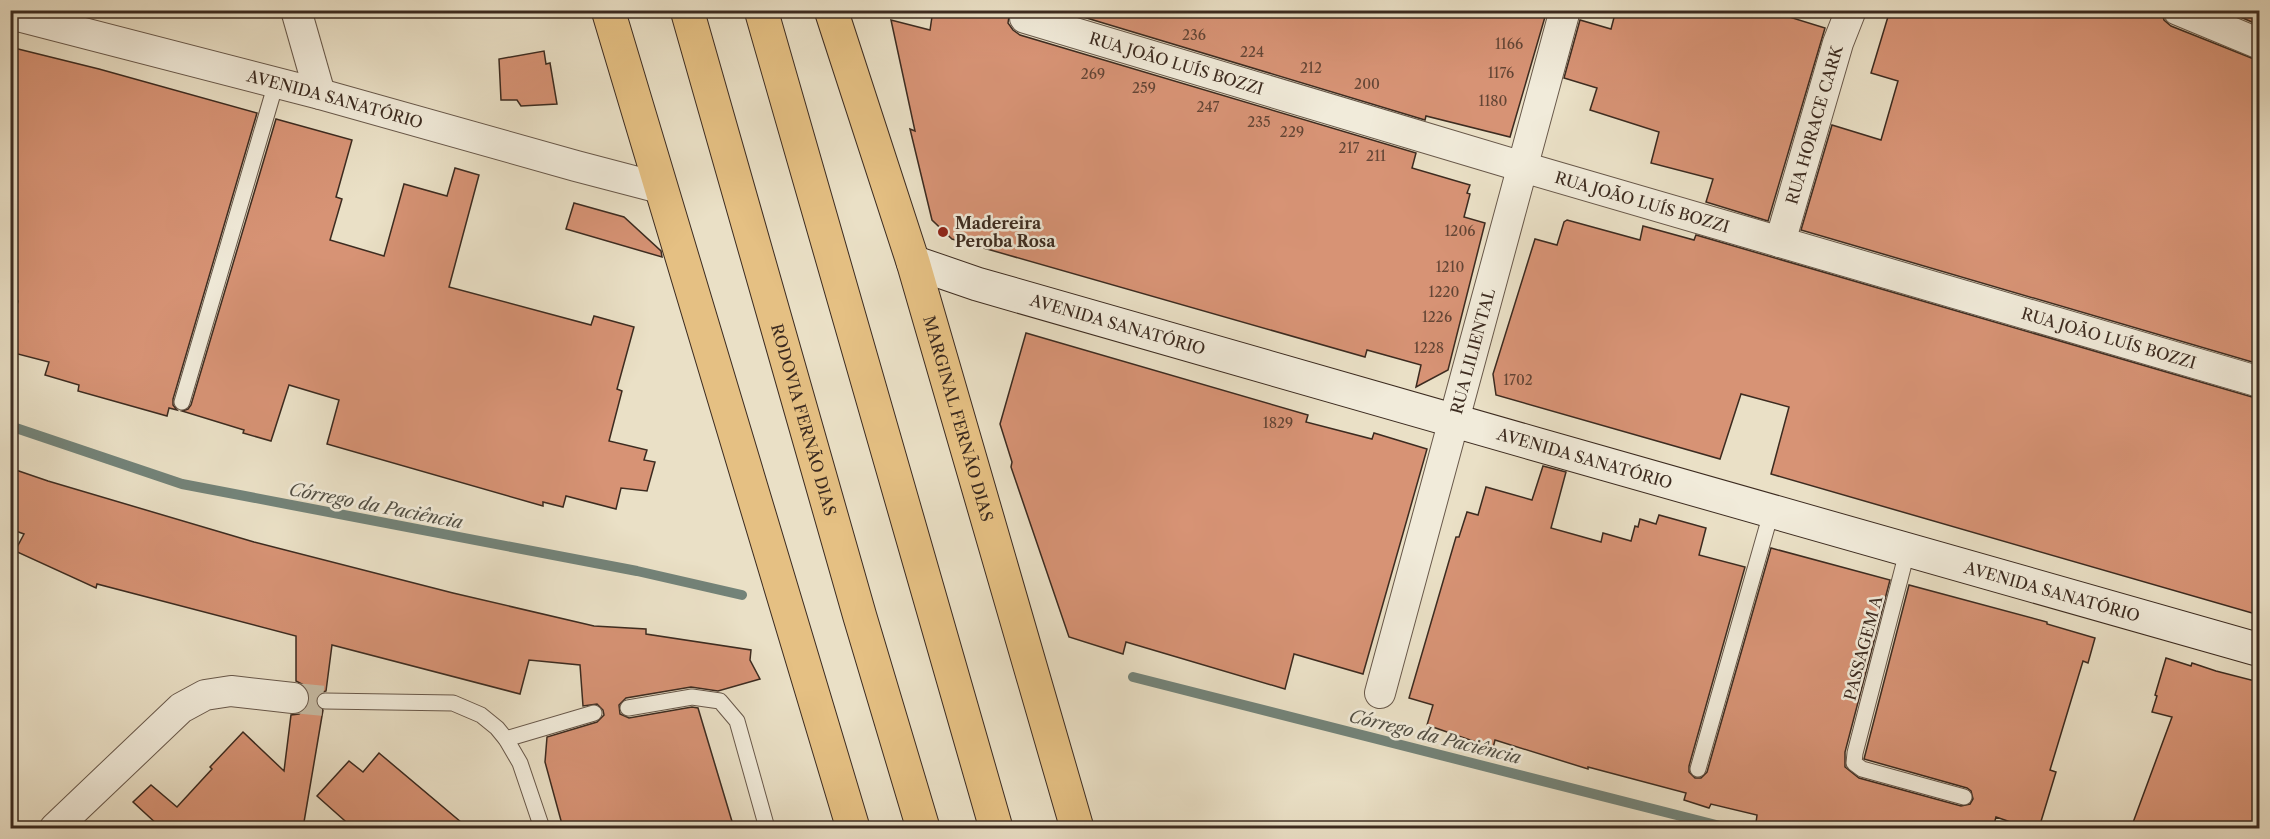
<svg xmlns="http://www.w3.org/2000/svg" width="2270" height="839" font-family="'Libre Caslon Text',serif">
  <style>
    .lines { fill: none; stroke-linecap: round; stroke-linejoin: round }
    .stream { stroke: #738379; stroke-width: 10 }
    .building { fill: #d79375; stroke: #3c2b20; stroke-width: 1.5 }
    .street-tunnel { stroke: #c7bca5; stroke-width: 30; stroke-dasharray: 30 15; stroke-linecap: butt }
    .lane-casing { stroke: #68584a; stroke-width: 17 }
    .street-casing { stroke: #68584a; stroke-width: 32 }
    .secondary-casing { stroke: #3c2b20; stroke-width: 35 }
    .highway-casing { stroke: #3c2b20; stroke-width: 35 }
    .lane { stroke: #f1ebda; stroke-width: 15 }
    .street { stroke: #f1ebda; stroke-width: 30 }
    .secondary { stroke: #f1ebda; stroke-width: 33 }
    .highway { stroke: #e5c083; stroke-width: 33 }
    .poi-dot { fill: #8f2418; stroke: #f1ebda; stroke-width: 2 }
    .labels { text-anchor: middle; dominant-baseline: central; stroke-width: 5; stroke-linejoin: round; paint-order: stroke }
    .number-label { font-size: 14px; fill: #634535 }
    .street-label { font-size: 16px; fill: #3c2b20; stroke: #f1ebda }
    .poi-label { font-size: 16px; font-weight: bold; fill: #3c2b20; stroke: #f1ebda; text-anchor: start }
    .water-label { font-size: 18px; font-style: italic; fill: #535045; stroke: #f1ebda }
  </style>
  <rect width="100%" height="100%" fill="#eae0c6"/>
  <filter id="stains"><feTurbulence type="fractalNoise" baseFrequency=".00333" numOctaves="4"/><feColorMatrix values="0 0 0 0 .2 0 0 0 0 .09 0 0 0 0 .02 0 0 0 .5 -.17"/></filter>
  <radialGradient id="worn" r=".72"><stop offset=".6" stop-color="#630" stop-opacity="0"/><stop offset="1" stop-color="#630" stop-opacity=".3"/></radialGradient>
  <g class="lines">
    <g class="stream">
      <path d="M10,426L182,484L637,571L742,595"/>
      <path d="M1133,677L1728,828"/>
    </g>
  </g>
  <g class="building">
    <path d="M933,10H1010L1008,23L1013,30L1020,35L1416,153L1412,168L1470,185L1467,193L1470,194L1464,217L1485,223L1448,370L1416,387L1421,365L1367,350L1365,357L952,239L932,220L910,129L915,131L891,20L930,30Z"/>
    <path d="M1060,10H1547L1510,137L1426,116L1425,120Z"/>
    <path d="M1616,10H1767L1825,28L1768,221L1706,202L1713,179L1651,163L1659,132L1590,110L1597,88L1564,78L1580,20L1611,29Z"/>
    <path d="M1890,10H2161L2164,20L2171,26L2259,61V364L1801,230L1832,125L1881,140L1898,81L1871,73Z"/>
    <path d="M2224,10H2259V25Z"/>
    <path d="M10,47L99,69L257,113L173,399V405L177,410L169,408L167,416L78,391L79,385L45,375L49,362L10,352V334L18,301L10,299Z"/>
    <path d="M544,51L546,64L550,63L557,104L521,106L517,100H501L499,59Z"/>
    <path d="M276,119L352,140L336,197L342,199L330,240L384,256L404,184L447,196L455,168L479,175L449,287L591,325L594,316L634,327L617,389L622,391L609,441L647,450L644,460L655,462L647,491L621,488L616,509L566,496L563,507L543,502V506L327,444L339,400L289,385L271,441L243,433L244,430L182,411L188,409L191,405Z"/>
    <path d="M574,203L624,217L661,251L662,257L566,229Z"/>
    <path d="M1567,220L1640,240L1643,226L1694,240L1696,235L2259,399V615L1771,474L1789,407L1741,394L1720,459L1496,395L1493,374L1535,239L1557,245L1564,222Z"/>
    <path d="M1026,333L1308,415L1306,422L1372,439L1374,433L1427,449L1363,674L1294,654L1285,689L1126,642L1123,654L1069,637L1011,467L1012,462L1000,424Z"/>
    <path d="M1543,466L1566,472L1551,528L1601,542L1603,533L1631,541L1635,526L1638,527L1640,519L1656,524L1659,515L1706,528L1699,555L1745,567L1689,766V772L1695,778H1701L1707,772L1771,548L1890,580L1845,752V767L1859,778L1961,806L1970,804L1973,799L1971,791L1967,788L1864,759L1909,585L2047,622V624L2095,638L2088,663L2083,661L2050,770L2056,772L2039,828H2028L1996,817L1993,828H1773L1756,823L1757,815L1711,804L1709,808L1684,800L1686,793L1588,767V769L1495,740L1493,748L1427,725L1433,705L1409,698L1456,537H1459L1467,512L1478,515L1486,487L1532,500Z"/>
    <path d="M10,468L48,481L254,542L453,593L594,626L646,629V634L751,650L750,660L760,679L718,691L691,687L626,698L619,705L620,714L629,718L692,707L698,708L734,828H563L545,762L547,737L597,722L604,715L603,710L597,704L583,706L580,665L529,660L520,694L332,645L326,691L320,693L315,700L317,706L323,710L303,828H157L159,826L133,802L151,785L177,807L212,769L210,767L243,732L284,771L291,715L299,714L306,709L310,699L309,691L304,685L296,681V636L97,584L96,588L15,551L24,534L10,529Z"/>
    <path d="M2166,658L2191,666L2192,663L2216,671L2259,682V828H2131L2172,717L2152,712L2157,696L2155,695Z"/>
    <path d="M379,753L468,828H353L317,796L349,761L363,772Z"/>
  </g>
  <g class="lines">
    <path class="street-tunnel" d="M293,698L325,701"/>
    <g class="lane-casing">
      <g id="lane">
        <path d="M182,402L276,83"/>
        <path d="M1907,552L1855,753L1854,763L1862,769L1964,797"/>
        <path d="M325,701L453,703L481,715L497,728L506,739L520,763L542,828"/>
        <path d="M628,708L692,697L720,701L737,721L767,828"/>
        <path d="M506,739L594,713"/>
        <path d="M1698,769L1771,513"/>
      </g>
    </g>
    <g class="street-casing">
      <g id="street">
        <path d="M296,10L320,94"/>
        <path d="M2178,10L2260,44"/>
        <path id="s1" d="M10,14L320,94L576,166L660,188"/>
        <path id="s2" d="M1025,18L1523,167L2260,382"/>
        <path id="s3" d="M1780,242L1838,43L1851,10"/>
        <path id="s4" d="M1380,693L1565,10"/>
        <path d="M55,828L181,708L205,695L231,691L293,698"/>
      </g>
    </g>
    <g class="secondary-casing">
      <g id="secondary">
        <path id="s5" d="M913,262L977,284C1405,406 1831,530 2260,650"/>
      </g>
    </g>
    <g class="highway-casing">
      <g id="highway">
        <path d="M608,10L853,828"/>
        <path id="s6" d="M687,10L860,617L923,828"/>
        <path d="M761,10L996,828"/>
        <path id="s7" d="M831,10L913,262L1077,828"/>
      </g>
    </g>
    <use href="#lane" class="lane"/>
    <use href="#street" class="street"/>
    <use href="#secondary" class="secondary"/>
    <use href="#highway" class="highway"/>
  </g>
  <circle class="poi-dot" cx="943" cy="232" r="6"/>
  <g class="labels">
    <g class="number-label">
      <text x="1194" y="35">236</text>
      <text x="1509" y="44">1166</text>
      <text x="1252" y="52">224</text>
      <text x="1311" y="68">212</text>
      <text x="1501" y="73">1176</text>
      <text x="1093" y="74">269</text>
      <text x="1367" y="84">200</text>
      <text x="1144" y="88">259</text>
      <text x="1493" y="101">1180</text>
      <text x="1208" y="107">247</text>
      <text x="1259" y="122">235</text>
      <text x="1292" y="132">229</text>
      <text x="1349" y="148">217</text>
      <text x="1376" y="156">211</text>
      <text x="1460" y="231">1206</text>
      <text x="1450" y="267">1210</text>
      <text x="1444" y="292">1220</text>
      <text x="1437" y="317">1226</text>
      <text x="1429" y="348">1228</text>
      <text x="1518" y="380">1702</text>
      <text x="1278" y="423">1829</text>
    </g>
    <g class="street-label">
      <text stroke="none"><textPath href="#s2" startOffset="158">RUA JOÃO LUÍS BOZZI</textPath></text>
      <text stroke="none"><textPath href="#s1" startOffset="336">AVENIDA SANATÓRIO</textPath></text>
      <text stroke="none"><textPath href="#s3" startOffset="122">RUA HORACE CARK</textPath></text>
      <text stroke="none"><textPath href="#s2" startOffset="644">RUA JOÃO LUÍS BOZZI</textPath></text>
      <text stroke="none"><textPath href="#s5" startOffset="214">AVENIDA SANATÓRIO</textPath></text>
      <text stroke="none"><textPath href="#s2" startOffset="1130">RUA JOÃO LUÍS BOZZI</textPath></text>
      <text stroke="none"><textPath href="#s4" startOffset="354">RUA LILIENTAL</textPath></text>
      <text stroke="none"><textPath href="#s7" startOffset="428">MARGINAL FERNÃO DIAS</textPath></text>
      <text stroke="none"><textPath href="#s6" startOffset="426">RODOVIA FERNÃO DIAS</textPath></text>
      <text stroke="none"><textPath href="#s5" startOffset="700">AVENIDA SANATÓRIO</textPath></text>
      <text stroke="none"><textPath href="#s5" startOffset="1186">AVENIDA SANATÓRIO</textPath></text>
      <text transform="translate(1863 648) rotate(-75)">PASSAGEM A</text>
    </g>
    <g class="poi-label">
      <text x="955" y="223">Madereira<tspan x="955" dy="18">Peroba Rosa</tspan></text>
    </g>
    <g class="water-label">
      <text transform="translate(376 506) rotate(11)">Córrego da Paciência</text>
      <text transform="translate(1435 737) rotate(14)">Córrego da Paciência</text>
    </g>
  </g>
  <rect width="2270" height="839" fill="none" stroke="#eae0c6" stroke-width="36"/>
  <rect x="12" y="12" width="2246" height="815" fill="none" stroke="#3c2b20" stroke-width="3"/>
  <rect x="18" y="18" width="2234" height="803" fill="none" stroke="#3c2b20" stroke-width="1.5"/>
  <rect width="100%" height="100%" filter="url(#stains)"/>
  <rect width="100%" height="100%" fill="url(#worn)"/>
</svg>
